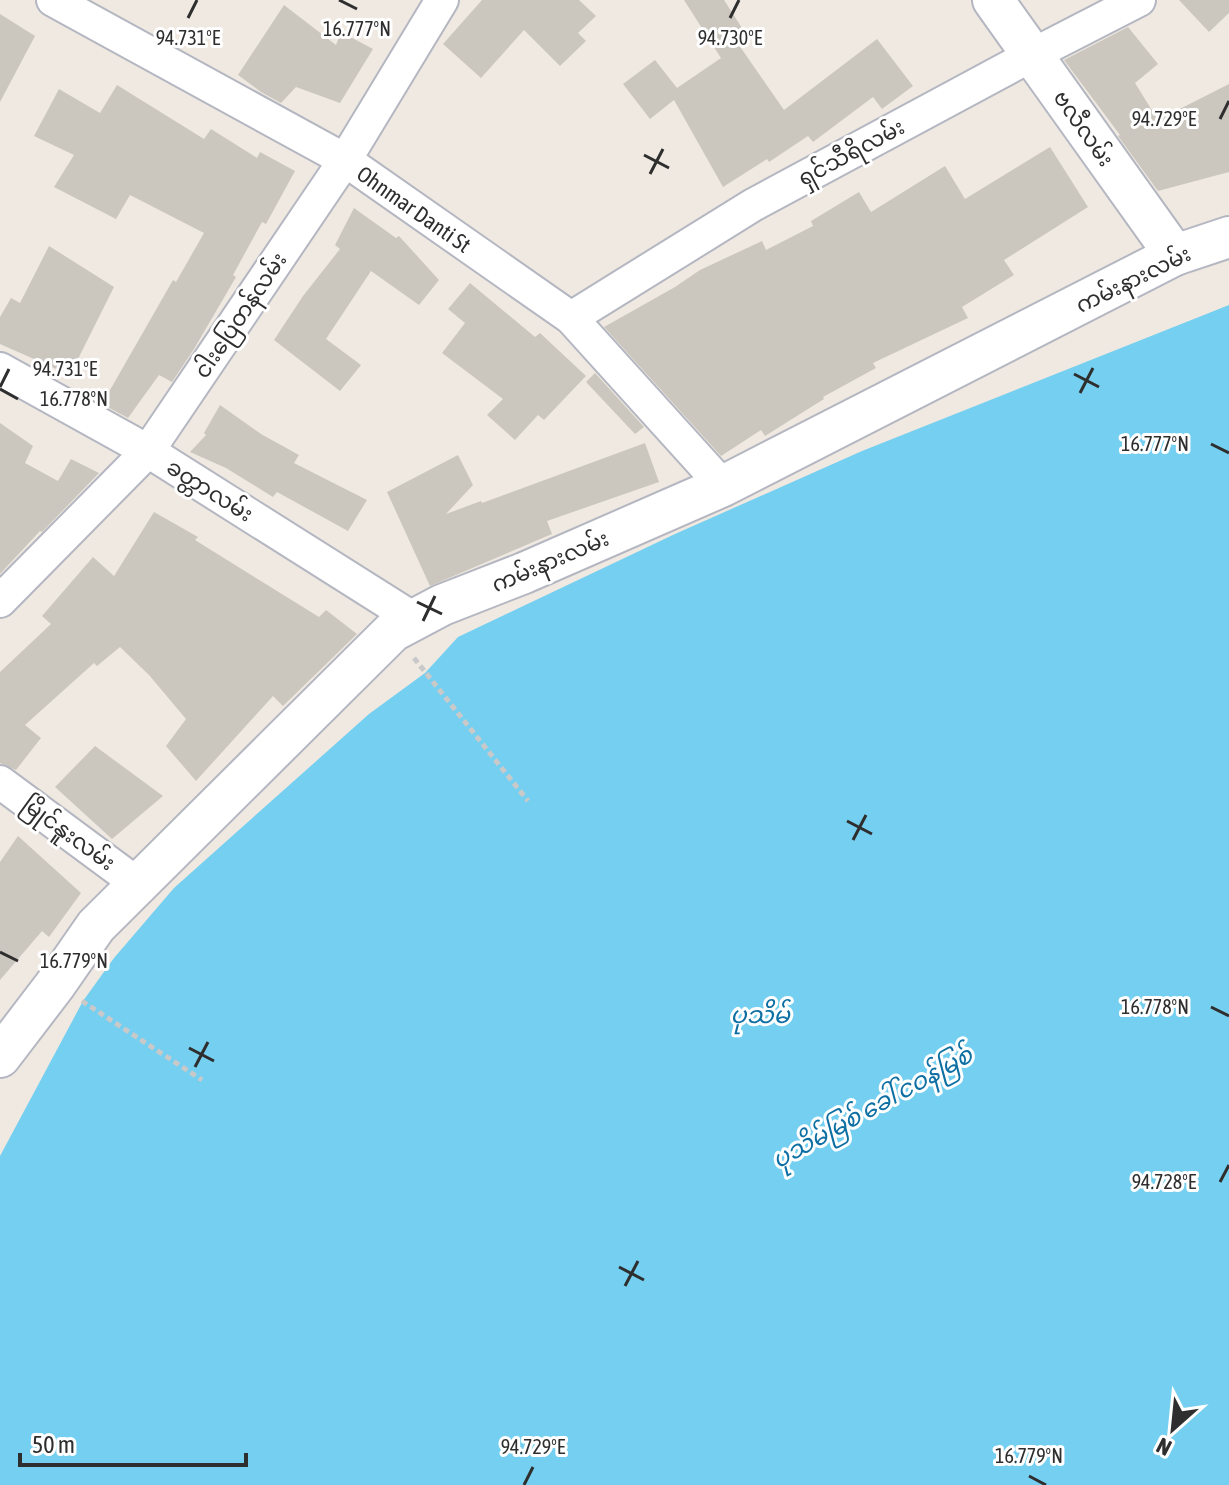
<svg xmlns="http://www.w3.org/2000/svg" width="1229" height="1485" font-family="'Asap Condensed','Noto Sans Myanmar',sans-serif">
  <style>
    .water { fill: #75cff0 }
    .building { fill: #cbc7bf }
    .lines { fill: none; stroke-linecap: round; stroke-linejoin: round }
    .minor-casing { stroke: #b4b7c1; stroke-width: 36 }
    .tertiary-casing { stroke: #b4b7c1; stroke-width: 44 }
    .path { stroke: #c9c9c9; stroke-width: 5; stroke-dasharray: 6 4; stroke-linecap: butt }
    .minor { stroke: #fff; stroke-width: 32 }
    .tertiary { stroke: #fff; stroke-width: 40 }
    .ticks { fill: none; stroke: #2e2e2e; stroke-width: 3 }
    .labels { text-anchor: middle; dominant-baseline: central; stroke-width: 6; stroke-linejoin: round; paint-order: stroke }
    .street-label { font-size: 22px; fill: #2e2e2e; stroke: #fff }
    .water-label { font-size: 24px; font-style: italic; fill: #0d6fa3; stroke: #fff }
    .ticks-label { font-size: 20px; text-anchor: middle; fill: #2e2e2e; stroke: #fff; stroke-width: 6; stroke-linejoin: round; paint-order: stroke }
  </style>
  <rect width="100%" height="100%" fill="#efe9e1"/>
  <path class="water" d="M1229,305V1485H0V1156L83,1001L114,958L174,888L369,714L425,673L458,637L675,534L862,451Z"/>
  <g class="building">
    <path d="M482,0H579L596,16L578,33L586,41L560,66L524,30L481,78L443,44Z"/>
    <path d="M684,0H724L742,28L732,35L784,110L877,39L913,86L882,109L873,97L813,142L808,136L769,162L767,159L723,187L674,100L650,119L623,84L655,60L677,88L721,58Z"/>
    <path d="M1179,0H1229V13L1209,32Z"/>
    <path d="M284,5L336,45L341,32L373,49L340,103L296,87L281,103L261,92L238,75Z"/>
    <path d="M0,14L35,36L0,102Z"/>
    <path d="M1128,27L1158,64L1135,83L1158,120L1229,84V172L1158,191L1118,136L1120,135L1064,60Z"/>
    <path d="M117,85L204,139L211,129L257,158L260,152L295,171L266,224L262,222L233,275L236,277L194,349L172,382L159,375L128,418L102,404L173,280L176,282L204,233L130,195L116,219L54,187L74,155L34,136L59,89L100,113Z"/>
    <path d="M1050,147L1088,207L1004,260L1014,275L962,307L968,318L873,363L876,368L823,397L824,399L765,436L761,430L721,456L604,327L675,287L700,270L762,241L766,250L813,226L811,221L859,192L871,212L945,166L965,199Z"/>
    <path d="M354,208L396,238L399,236L439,280L419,305L371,271L326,339L361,365L340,391L274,340L303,296L340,249L335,245Z"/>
    <path d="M49,246L114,287L70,375L0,344V317L11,298L20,303Z"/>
    <path d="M470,283L535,337L540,333L586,376L544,420L538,415L515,440L487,415L503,399L442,353L465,323L448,309Z"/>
    <path d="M595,373L644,427L635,434L586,382Z"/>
    <path d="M220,405L261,434L299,455L294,463L367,500L348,531L277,492L273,497L226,468L190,452L206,435L204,433Z"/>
    <path d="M0,423L33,446L25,463L58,481L71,459L99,473L42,532L40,531L0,574Z"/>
    <path d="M645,443L659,482L547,521L552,534L430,586L387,492L458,455L473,485L446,514L481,501L482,503Z"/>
    <path d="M154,512L198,537L195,540L319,617L326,610L357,634L283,706L273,696L196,781L166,746L186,719L149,675L120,647L97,666L94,663L25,725L41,738L16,770L0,763V672L51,624L42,616L93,557L114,576Z"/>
    <path d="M95,746L163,796L112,839L55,787Z"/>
    <path d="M18,836L81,893L49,937L42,931L0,980V862Z"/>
  </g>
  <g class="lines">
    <g class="minor-casing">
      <g id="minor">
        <path d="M53,0L345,160L571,318L723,486"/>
        <path d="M571,318L753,205L1032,55L1139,0"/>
        <path d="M0,369L148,451L414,619"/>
        <path d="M0,601L148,451L345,160L442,0"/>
        <path d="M0,782L139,885"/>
      </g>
    </g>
    <g class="tertiary-casing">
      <g id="tertiary">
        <path d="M993,0L1175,255"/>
        <path d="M0,1057L55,985L96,926L393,631L442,605L524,573L723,486L1175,255L1229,237"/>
      </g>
    </g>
    <g class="path">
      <path d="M414,658L528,801"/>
      <path d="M82,1001L202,1080"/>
    </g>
    <use href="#minor" class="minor"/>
    <use href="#tertiary" class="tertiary"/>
  </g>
  <path class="ticks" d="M339,0L357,9M188,18L197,0M730,18L739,0M1220,119L1229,101M644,155L669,168M650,174L663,149M1074,374L1099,387M0,387L9,369M0,389L18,399M1080,393L1093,368M1211,444L1229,453M417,602L442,614M423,621L435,596M847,821L872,834M853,840L866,815M0,952L18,961M1211,1007L1229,1016M189,1048L214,1061M195,1067L208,1042M1220,1182L1229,1165M619,1267L644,1280M625,1286L638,1261M1029,1476L1046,1485M524,1485L533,1467"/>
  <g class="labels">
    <g class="street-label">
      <text transform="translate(1084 128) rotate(55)">ဗလီလမ်း</text>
      <text transform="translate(851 152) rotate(-28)">ရှင်သီရိလမ်း</text>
      <text transform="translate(414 209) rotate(35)">Ohnmar Danti St</text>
      <text transform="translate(1133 279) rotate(-26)">ကမ်းနားလမ်း</text>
      <text transform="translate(240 315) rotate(-56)">ငါးပြေတန်လမ်း</text>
      <text transform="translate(210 490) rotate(32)">ခတ္တာလမ်း</text>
      <text transform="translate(550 561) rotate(-23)">ကမ်းနားလမ်း</text>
      <text transform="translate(69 833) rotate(36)">မြိုင်နူးလမ်း</text>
    </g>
    <g class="water-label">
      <text x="760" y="1014">ပုသိမ်</text>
      <text transform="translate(872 1107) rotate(-29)">ပုသိမ်မြစ် ခေါ် ငဝန်မြစ်</text>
    </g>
  </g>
  <g class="ticks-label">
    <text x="357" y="36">16.777°N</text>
    <text x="188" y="45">94.731°E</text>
    <text x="730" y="45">94.730°E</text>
    <text x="1164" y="126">94.729°E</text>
    <text x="65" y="376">94.731°E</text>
    <text x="74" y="406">16.778°N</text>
    <text x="1155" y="451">16.777°N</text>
    <text x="74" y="968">16.779°N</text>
    <text x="1155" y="1014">16.778°N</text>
    <text x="1164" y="1189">94.728°E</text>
    <text x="533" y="1454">94.729°E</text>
    <text x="1029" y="1463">16.779°N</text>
  </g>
  <g transform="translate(1173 1429) rotate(207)" stroke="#ffffff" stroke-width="6" paint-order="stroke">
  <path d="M0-6L14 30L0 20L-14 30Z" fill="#2e2e2e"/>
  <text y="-12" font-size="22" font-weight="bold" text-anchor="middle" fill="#2e2e2e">N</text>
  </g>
  <path d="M20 1453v12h226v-12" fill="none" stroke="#2e2e2e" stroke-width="4"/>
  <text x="32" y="1453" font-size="24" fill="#2e2e2e" stroke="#ffffff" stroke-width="6" paint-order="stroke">50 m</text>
</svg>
